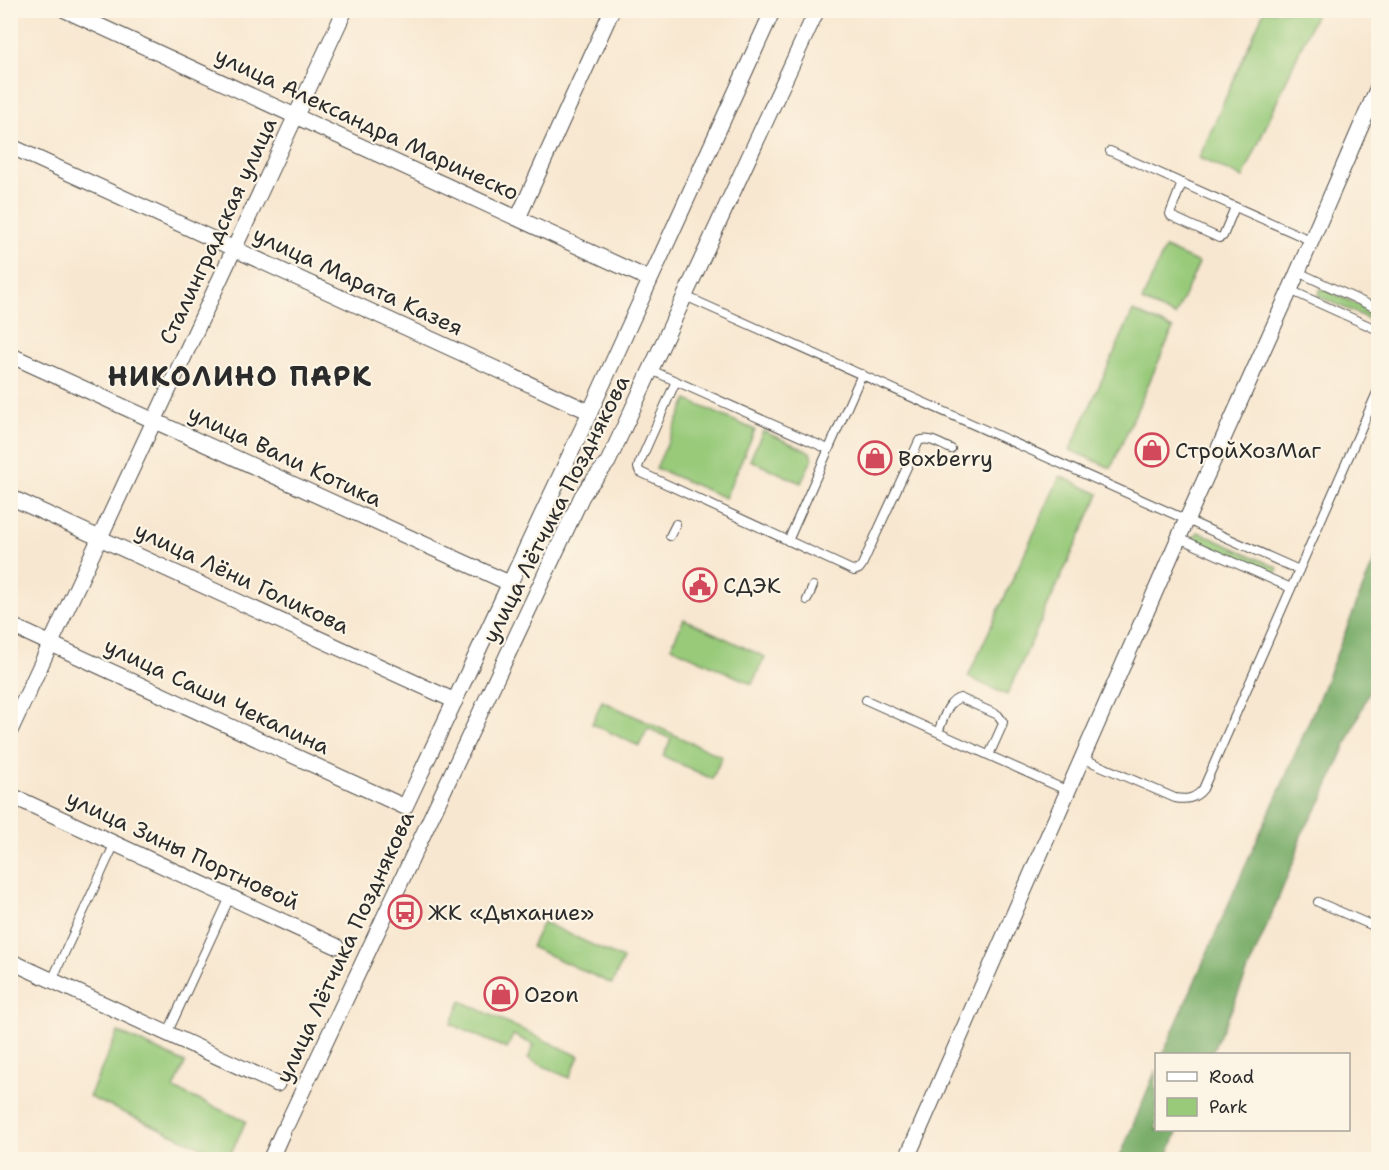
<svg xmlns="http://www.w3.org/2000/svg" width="1389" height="1170" font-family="'Shantell Sans',sans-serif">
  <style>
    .green { fill: #98ca7a; stroke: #627a52; stroke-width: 1.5 }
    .forest { fill: #7aae6a; stroke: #526c4a; stroke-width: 1.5 }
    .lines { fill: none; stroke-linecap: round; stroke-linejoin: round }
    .service-casing { stroke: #4a4744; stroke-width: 10 }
    .minor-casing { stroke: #4a4744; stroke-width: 17 }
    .service { stroke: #fff; stroke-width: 8 }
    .minor { stroke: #fff; stroke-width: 15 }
    .labels { text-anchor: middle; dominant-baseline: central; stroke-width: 4.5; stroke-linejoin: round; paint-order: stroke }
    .street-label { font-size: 22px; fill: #2b2b2b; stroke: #fcf5e5 }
    .poi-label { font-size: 22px; fill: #2b2b2b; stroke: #fcf5e5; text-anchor: start }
    .district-label { font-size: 28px; font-weight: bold; letter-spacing: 1.5px; fill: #2b2b2b; stroke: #fcf5e5 }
  </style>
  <rect width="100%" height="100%" fill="#fcf5e5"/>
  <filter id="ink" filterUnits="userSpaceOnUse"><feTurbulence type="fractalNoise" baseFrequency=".0167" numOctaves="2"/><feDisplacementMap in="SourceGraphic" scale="12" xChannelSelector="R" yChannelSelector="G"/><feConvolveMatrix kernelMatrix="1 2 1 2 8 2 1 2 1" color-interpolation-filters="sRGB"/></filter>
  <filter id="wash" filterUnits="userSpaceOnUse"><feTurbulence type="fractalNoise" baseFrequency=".008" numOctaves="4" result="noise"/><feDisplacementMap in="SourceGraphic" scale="24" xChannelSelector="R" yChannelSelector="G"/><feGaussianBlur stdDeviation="1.35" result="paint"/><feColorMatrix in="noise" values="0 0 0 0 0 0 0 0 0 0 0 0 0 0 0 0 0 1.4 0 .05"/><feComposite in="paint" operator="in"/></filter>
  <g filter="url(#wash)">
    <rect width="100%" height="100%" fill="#f8e7d0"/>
    <g class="green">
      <path d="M1264,11H1317L1243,178L1199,158Z"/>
      <path d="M1165,248L1199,263L1175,316L1142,301Z"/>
      <path d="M1321,288L1378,314V323L1318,296Z"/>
      <path d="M1133,311L1173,329L1111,468L1070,450Z"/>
      <path d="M687,400L755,430L725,498L656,468Z"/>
      <path d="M763,431L810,452L812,459L801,483L750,460Z"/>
      <path d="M1060,476L1099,494L1007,695L968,677Z"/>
      <path d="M1198,532L1278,568L1275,576L1196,540L1194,537Z"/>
      <path d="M684,619L765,657L752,684L671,647Z"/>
      <path d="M602,701L722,757L712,779L663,756L671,739L648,728L639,746L592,724Z"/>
      <path d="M543,922L623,959L612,984L531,947Z"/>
      <path d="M461,1001L579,1056L569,1078L528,1059L534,1045L513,1035L507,1049L451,1024Z"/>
      <path d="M118,1032L185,1063L174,1089L246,1121L228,1159L89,1097Z"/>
    </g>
    <g class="forest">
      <path d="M1378,553V671L1322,800L1301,835L1296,856L1228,1018L1211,1054H1163L1250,855L1285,778L1321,693L1368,575Z"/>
      <path d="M1156,1070V1130H1178L1166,1159H1119Z"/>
    </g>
  </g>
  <g filter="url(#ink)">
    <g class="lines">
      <g class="service-casing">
        <g id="service">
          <path d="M1110,151L1312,241"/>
          <path d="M1182,183L1170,214L1171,216L1219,238L1223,236L1235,207"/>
          <path d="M1298,272L1378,309"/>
          <path d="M1290,290L1378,330"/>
          <path d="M685,296L1299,570"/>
          <path d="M651,370L828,449"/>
          <path d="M676,381L639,464L638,468L640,472L854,571L859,569L862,565L919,441C929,436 941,445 951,449"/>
          <path d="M670,536L676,524"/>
          <path d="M1179,538L1291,588"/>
          <path d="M788,541L862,374"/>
          <path d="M807,600L813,586"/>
          <path d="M866,700L1068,791"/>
          <path d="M938,732C943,721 947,701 960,698L998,715L1003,722L1002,726L989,755"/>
          <path d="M1082,758L1175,798C1186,800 1195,799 1203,789L1378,390"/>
          <path d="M1318,902L1378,928"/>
          <path d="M52,980L115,843"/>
          <path d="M167,1034L230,897"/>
        </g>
      </g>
      <g class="minor-casing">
        <g id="minor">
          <path d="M65,10L649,279"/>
          <path d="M10,146L590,412"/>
          <path d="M518,218L612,10"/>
          <path d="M10,355L509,583"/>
          <path d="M10,497L455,701"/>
          <path d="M10,625L405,807L590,412L773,10"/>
          <path d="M10,731L345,10"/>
          <path d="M10,795L336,946"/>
          <path d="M10,961L277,1084"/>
          <path d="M287,1124L582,496L588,487L608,462L817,10"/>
          <path d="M270,1160L283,1131"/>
          <path d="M906,1160L1187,519L1290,290L1378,87"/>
        </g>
      </g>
      <use href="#service" class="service"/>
      <use href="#minor" class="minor"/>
    </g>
  </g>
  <defs>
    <g id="shop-ring" transform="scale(1.725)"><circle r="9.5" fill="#fcf5e5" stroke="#d1495b" stroke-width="1.5"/><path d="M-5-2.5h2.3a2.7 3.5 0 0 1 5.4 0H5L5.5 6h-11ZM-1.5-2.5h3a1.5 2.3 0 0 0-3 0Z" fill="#d1495b"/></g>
    <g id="civic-ring" transform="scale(1.725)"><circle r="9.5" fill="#fcf5e5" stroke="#d1495b" stroke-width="1.5"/><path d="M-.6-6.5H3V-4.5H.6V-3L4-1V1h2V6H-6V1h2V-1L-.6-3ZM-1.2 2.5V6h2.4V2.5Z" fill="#d1495b"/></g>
    <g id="bus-ring" transform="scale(1.725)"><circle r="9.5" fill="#fcf5e5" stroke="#d1495b" stroke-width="1.5"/><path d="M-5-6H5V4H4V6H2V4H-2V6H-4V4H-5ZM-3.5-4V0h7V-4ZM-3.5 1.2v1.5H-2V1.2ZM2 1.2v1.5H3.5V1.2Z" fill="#d1495b"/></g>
  </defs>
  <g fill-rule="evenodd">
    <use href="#shop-ring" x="1152" y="450"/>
    <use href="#shop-ring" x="875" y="458"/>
    <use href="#civic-ring" x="700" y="585"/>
    <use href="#bus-ring" x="405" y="912"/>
    <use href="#shop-ring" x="501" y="994"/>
  </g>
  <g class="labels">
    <g class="street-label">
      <text transform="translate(367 124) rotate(25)">улица Александра Маринеско</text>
      <text transform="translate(218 231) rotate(-65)">Сталинградская улица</text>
      <text transform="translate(358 281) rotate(25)">улица Марата Казея</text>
      <text transform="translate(285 456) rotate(25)">улица Вали Котика</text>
      <text transform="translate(556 509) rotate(-63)">улица Лётчика Позднякова</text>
      <text transform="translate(242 578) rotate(25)">улица Лёни Голикова</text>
      <text transform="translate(217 696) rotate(25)">улица Саши Чекалина</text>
      <text transform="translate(183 850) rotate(25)">улица Зины Портновой</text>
      <text transform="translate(345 947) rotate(-65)">улица Лётчика Позднякова</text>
    </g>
    <g class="poi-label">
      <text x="1175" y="450">СтройХозМаг</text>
      <text x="898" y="458">Boxberry</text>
      <text x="723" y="585">СДЭК</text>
      <text x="428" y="912">ЖК «Дыхание»</text>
      <text x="524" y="994">Ozon</text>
    </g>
    <g class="district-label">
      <text x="240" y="376">НИКОЛИНО ПАРК</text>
    </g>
  </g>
  <rect width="1389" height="1170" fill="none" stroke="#fcf5e5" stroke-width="36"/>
  <rect x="1155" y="1053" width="195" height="78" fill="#fcf5e5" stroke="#a8a49b" stroke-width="1.5"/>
  <rect x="1167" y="1072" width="30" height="9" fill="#ffffff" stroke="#a8a49b" stroke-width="1.5"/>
  <text x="1209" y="1083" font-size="18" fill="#2b2b2b">Road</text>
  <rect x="1167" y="1098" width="30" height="18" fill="#98ca7a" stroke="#a8a49b" stroke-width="1.5"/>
  <text x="1209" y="1113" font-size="18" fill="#2b2b2b">Park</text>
</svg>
